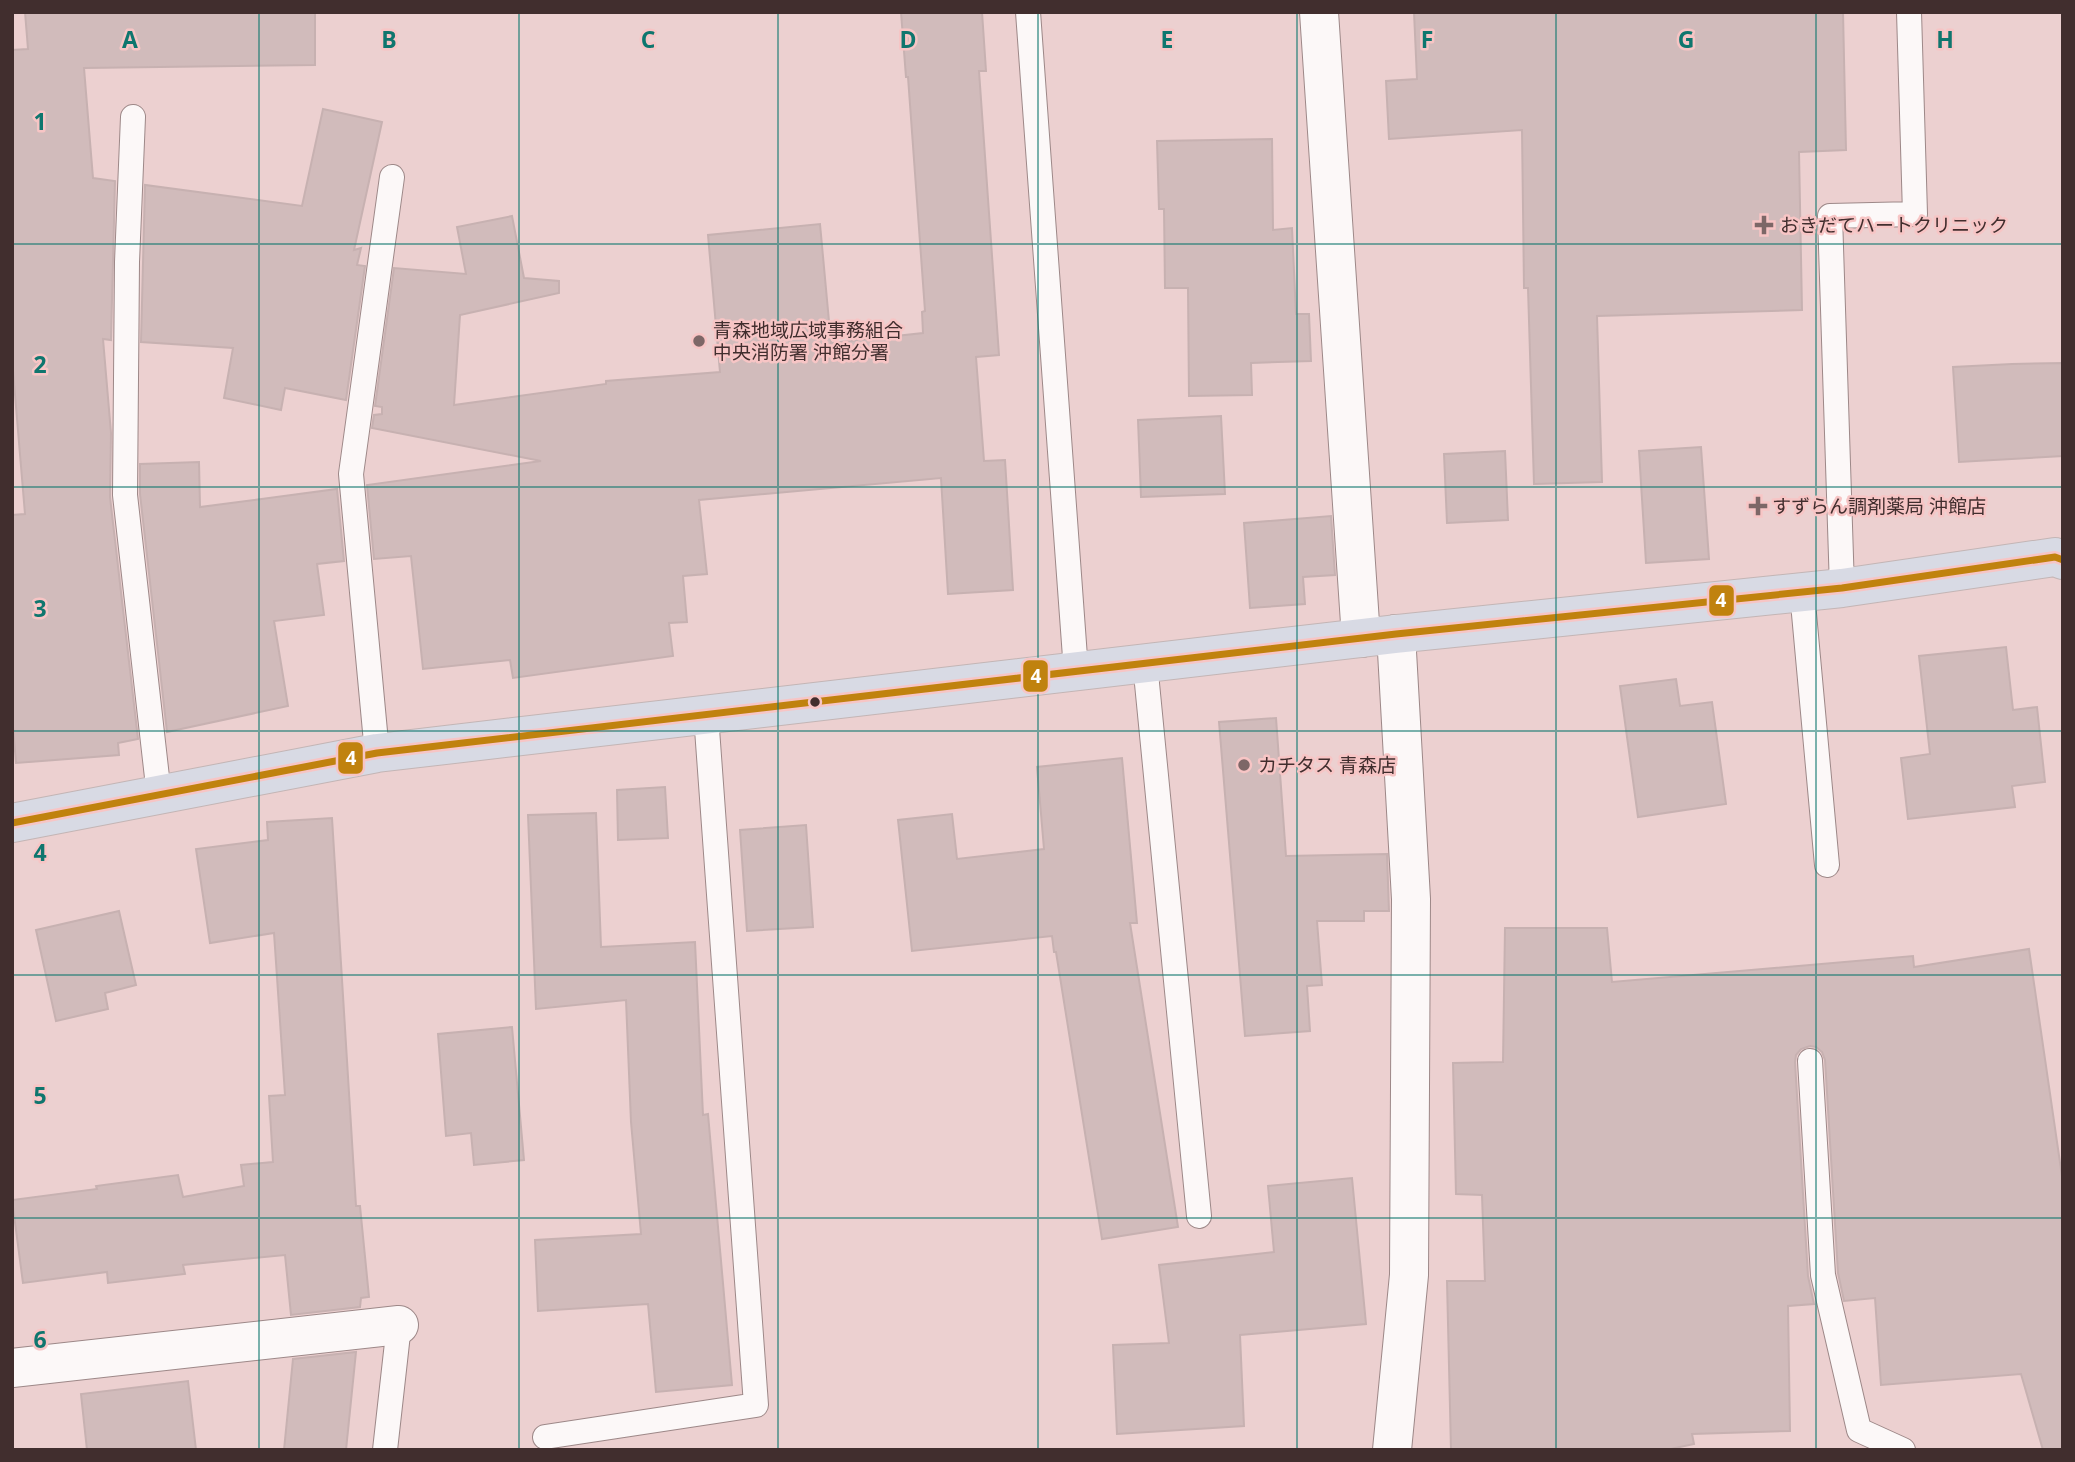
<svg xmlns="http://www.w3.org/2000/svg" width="2075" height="1462" font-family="'Open Sans','Noto Sans JP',sans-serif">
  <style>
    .building { fill: #d1bbbb; stroke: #c7b1b1; stroke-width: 2 }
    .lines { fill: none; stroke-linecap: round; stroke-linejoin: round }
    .service-casing { stroke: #9d8888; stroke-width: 26 }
    .minor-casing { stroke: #9d8888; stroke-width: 40 }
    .trunk-casing { stroke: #c3b5b5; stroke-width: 40 }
    .service { stroke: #fcf8f8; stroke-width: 24 }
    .minor { stroke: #fcf8f8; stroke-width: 38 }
    .trunk { stroke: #d8dae4; stroke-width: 38 }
    .bus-1-casing { stroke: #f7c5c5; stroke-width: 12 }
    .bus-1 { stroke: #c0820e; stroke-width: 7 }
    .grid { fill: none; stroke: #0f766e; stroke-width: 2; stroke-opacity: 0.55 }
    .poi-dot { fill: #7d6767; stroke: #f7c5c5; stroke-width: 2.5 }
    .bus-dot { fill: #412e2e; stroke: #f7c5c5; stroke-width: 2.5 }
    .labels { text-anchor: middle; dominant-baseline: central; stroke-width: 5; stroke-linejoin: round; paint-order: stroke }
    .poi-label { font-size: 19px; fill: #412e2e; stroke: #f7c5c5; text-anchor: start }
    .grid-label { font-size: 23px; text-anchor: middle; font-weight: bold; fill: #0f766e; stroke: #f7c5c5; stroke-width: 5; stroke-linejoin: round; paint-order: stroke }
    .line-badge { stroke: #f7c5c5; stroke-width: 2.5 }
    .badge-label { font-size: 19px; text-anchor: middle; font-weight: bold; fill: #fff }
  </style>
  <rect width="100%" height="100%" fill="#ecd0d0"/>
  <g class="building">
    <path d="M25,12H315V65L84,68L93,178L115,181L111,340L103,339L111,433L110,497L138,739L118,743L119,755L16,763L12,715V515L25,514L12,359V50L28,49Z"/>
    <path d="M901,12H982L986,71H979L999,355L976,357L984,461L1005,460L1013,590L948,594L941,478L699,500L707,574L683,576L687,622L669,623L673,656L513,678L510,660L423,669L411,556L374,559L367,485L541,461L372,428L374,415L382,414V407L375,406L394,268L466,274L457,227L512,216L524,278L559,281V293L460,315L454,405L606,384V381L720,372L708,235L820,224L831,343L923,333L922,312L925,311L908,77H906Z"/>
    <path d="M1414,12H1843L1846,150L1799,152L1802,310L1597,316L1602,482L1534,484L1528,288H1524L1522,130L1389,139L1386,81L1417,79Z"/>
    <path d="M323,109L382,122L354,250L361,248L357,265L365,266L346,400L285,388L281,410L224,398L233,348L141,342L145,185L302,206Z"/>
    <path d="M1272,139L1273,230L1292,228L1296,314H1309L1311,361L1251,363L1252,395L1189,396L1188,288H1165L1164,209H1159L1157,141Z"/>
    <path d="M2063,363V456L1959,462L1953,367L2012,364Z"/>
    <path d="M1221,416L1225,494L1141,497L1138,420Z"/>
    <path d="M1701,447L1709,559L1646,563L1639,451Z"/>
    <path d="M1505,451L1508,520L1447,523L1444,454Z"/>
    <path d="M199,462L200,507L337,489L344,561L317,564L324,615L274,621L288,706L167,732L140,494V464Z"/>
    <path d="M1331,516L1335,575L1303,577L1305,604L1250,608L1244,523Z"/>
    <path d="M2006,647L2013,710L2037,707L2045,782L2012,786L2015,807L1908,819L1901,758L1930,754L1919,656Z"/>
    <path d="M1676,679L1680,706L1712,702L1726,804L1638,817L1620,686Z"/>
    <path d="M1276,718L1286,856L1387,854L1389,911H1364V921H1317L1322,985L1307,986L1310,1031L1245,1036L1219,722Z"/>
    <path d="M1122,758L1137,923H1130L1178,1227L1102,1239L1056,952H1054L1052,936L912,951L898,820L952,814L957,859L1044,849L1037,767Z"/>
    <path d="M665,787L668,838L618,840L617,790Z"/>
    <path d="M596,813L601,947L695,942L703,1115L708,1114L732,1385L656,1392L648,1304L538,1311L535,1240L641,1234L631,1122L626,1000L536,1009L528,815Z"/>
    <path d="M332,818L356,1206H360L369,1297L361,1298L360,1307L291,1315L285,1255L183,1265L185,1274L108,1283L107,1272L23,1283L12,1200L97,1189L96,1186L178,1175L183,1197L244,1186L241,1165L273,1162L269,1096L285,1095L274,933L210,943L196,849L268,840L267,822Z"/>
    <path d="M806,825L813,927L747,931L740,830Z"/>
    <path d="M119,911L136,985L105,993L108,1009L56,1021L36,930Z"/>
    <path d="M1505,928H1607L1612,982L1913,956L1914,967L2029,949L2063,1183V1450H2043L2021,1374L1881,1385L1875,1298L1844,1301L1838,1273L1825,1060L1822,1052L1816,1047L1810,1046L1801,1049L1796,1055L1795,1062L1808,1276L1814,1304L1788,1306L1790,1431L1692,1434L1694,1444L1666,1450H1451L1447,1281H1485L1482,1195L1456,1194L1453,1063L1503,1062Z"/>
    <path d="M512,1027L524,1160L474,1165L471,1133L446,1136L438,1034Z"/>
    <path d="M1352,1178L1366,1324L1240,1335L1244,1426L1117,1434L1113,1345L1169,1343L1159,1265L1274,1252L1268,1186Z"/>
    <path d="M356,1352L346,1450H284L293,1359Z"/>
    <path d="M188,1381L196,1450H87L81,1394Z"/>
  </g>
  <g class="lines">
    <g class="service-casing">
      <g id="service">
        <path d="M1028,12L1076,671"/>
        <path d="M133,117L127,262L125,495L159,795"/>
        <path d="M1842,588L1830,216L1915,214L1909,12"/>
        <path d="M1802,592L1827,865"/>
        <path d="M1145,663L1199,1216"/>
        <path d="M377,753L351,474L392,177"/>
        <path d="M1810,1061L1823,1275L1859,1430L1903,1450"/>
        <path d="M545,1437L756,1405L706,715"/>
        <path d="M385,1450L399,1325"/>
      </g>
    </g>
    <g class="minor-casing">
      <g id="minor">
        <path d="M1319,12L1361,638"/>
        <path d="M12,1368L399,1325"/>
        <path d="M1392,1450L1409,1275L1411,899L1396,634"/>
      </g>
    </g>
    <g class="trunk-casing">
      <path id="trunk" d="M12,823L377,753L1396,634L1842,588L2055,557L2063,560"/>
    </g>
    <use href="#service" class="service"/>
    <use href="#minor" class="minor"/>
    <use href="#trunk" class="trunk"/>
    <g class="bus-1-casing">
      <path id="bus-1" d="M12,823L377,753L1396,634L1842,588L2055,557L2063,560"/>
    </g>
    <use href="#bus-1" class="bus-1"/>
  </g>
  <path class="grid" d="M259,12V1450M519,12V1450M778,12V1450M1038,12V1450M1297,12V1450M1556,12V1450M1816,12V1450M12,244H2063M12,487H2063M12,731H2063M12,975H2063M12,1218H2063"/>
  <g class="poi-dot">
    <path d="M1760.5 214.5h7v7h7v7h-7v7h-7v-7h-7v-7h7z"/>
    <circle cx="699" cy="341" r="7"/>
    <path d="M1754.5 495.5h7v7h7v7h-7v7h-7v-7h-7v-7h7z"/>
    <circle cx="1244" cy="765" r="7"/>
  </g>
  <circle class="bus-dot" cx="815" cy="702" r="6"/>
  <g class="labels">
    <g class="poi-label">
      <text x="1780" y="225">おきだてハートクリニック</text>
      <text x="713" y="330">青森地域広域事務組合<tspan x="713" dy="22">中央消防署 沖館分署</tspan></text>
      <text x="1772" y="506">すずらん調剤薬局 沖館店</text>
      <text x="1258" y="765">カチタス 青森店</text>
    </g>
  </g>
  <g class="grid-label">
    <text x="130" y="48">A</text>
    <text x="389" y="48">B</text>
    <text x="648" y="48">C</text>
    <text x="908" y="48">D</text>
    <text x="1167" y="48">E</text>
    <text x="1427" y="48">F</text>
    <text x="1686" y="48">G</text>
    <text x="1945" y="48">H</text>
    <text x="40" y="130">1</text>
    <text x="40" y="373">2</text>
    <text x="40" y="617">3</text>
    <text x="40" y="861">4</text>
    <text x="40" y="1104">5</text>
    <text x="40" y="1348">6</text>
  </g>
  <g class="line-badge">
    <rect x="1708" y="584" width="27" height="33" rx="7" fill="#c0820e"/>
    <rect x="1022" y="659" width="27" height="34" rx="7" fill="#c0820e"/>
    <rect x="337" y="741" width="27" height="34" rx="7" fill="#c0820e"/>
  </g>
  <g class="badge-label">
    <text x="1721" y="607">4</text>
    <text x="1036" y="683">4</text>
    <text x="351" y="765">4</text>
  </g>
  <rect width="2075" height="1462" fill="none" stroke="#412e2e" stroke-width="28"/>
</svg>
